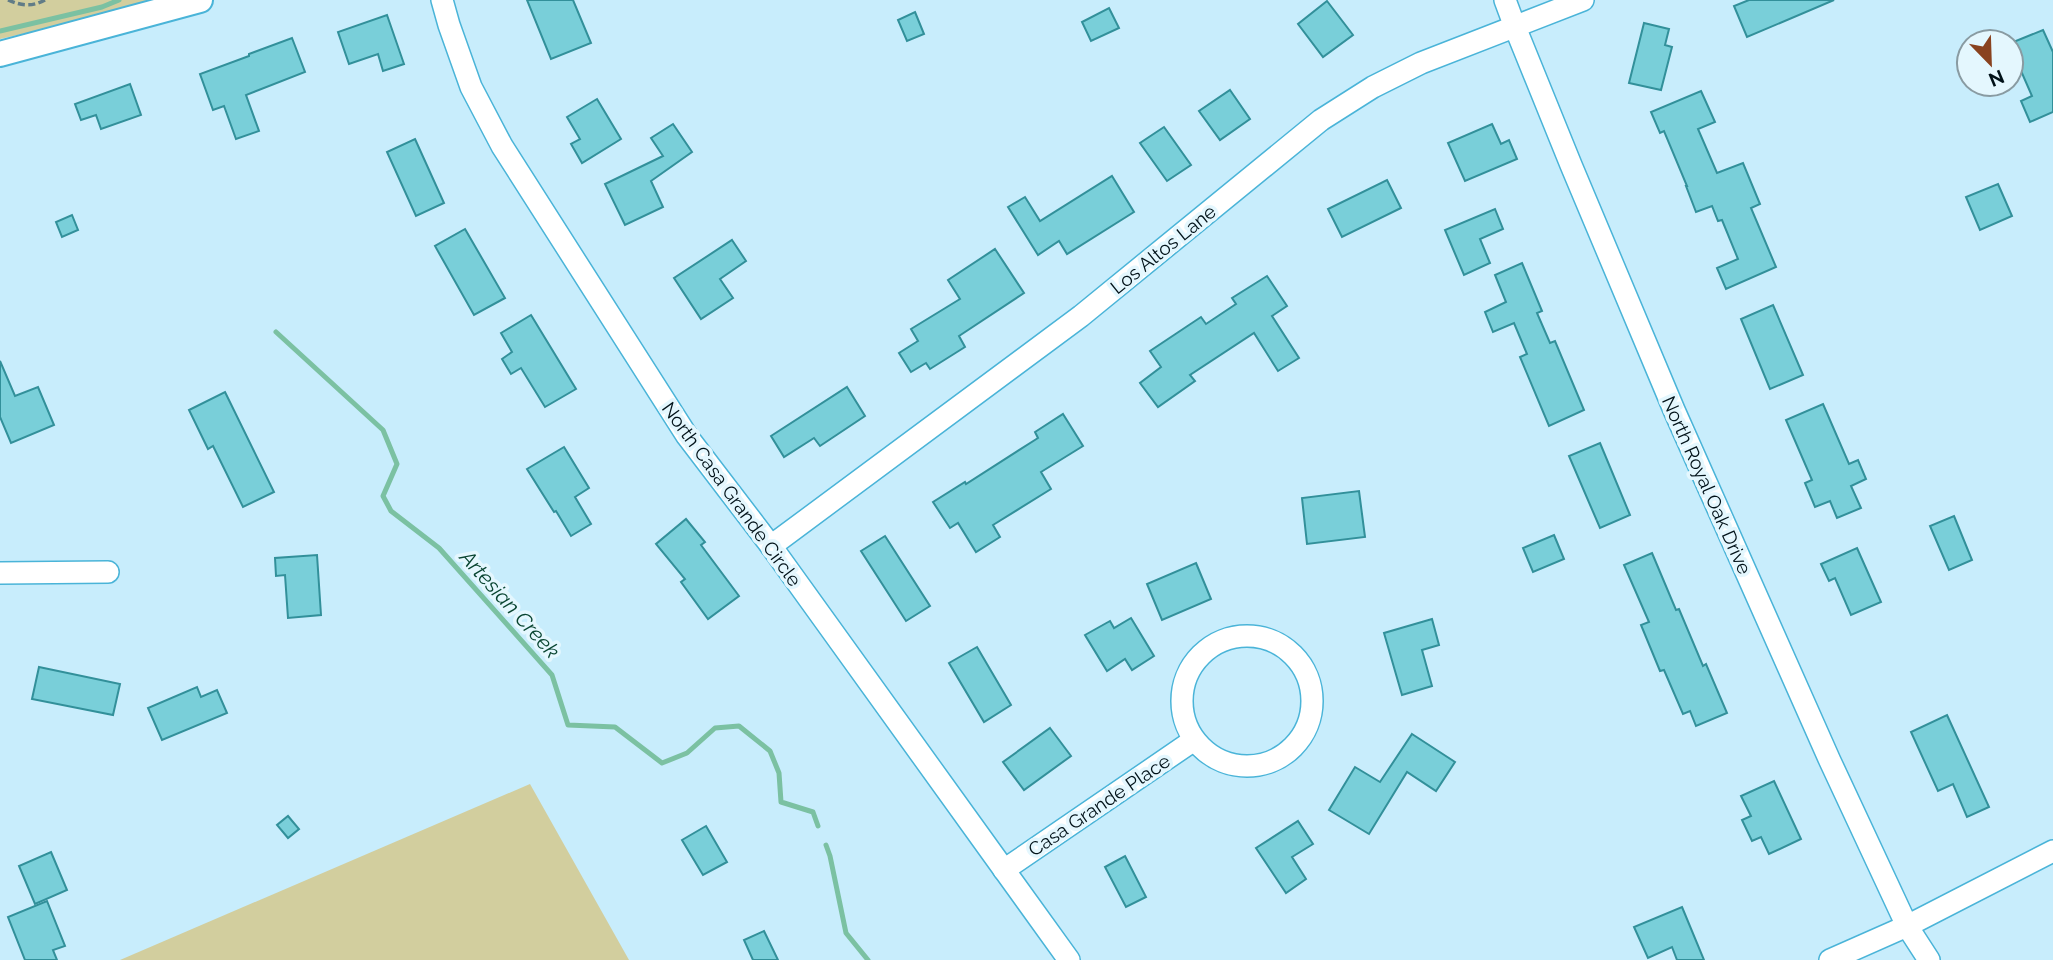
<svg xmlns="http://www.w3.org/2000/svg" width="2053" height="960" font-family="Raleway,sans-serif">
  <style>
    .green { fill: #d2ce9e }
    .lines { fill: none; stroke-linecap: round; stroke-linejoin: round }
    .stream { stroke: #7bc1a2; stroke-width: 5 }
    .building { fill: #79cfd9; stroke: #32909a; stroke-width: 2 }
    .minor-casing { stroke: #4ab4d8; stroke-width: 24 }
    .tertiary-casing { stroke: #4ab4d8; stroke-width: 28 }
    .path { stroke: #617c87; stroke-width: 3.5; stroke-dasharray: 7 3.5; stroke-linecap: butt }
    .minor { stroke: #fff; stroke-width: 21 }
    .tertiary { stroke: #fff; stroke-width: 24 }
    .labels { text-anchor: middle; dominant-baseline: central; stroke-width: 7; stroke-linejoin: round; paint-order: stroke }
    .street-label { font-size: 19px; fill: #001118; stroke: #e4f7fe }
    .water-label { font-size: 21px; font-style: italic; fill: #094531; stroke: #e4f7fe }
  </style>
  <rect width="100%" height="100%" fill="#c8edfc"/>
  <g class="green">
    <path d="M0,0H160L161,2L0,39Z"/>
    <path d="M530,784L629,960H120Z"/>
  </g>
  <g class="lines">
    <g class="stream">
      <path d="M0,31L102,7L119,0"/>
      <path d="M276,332L383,430L397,464L383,496L391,511L439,548L552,675L568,725L615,727L662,763L687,753L715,728L739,726L770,751L779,773L781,802L813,812L818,826"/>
      <path d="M826,845L830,856L846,933L868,960"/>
    </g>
  </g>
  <g class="building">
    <path d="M527,0H573L591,43L551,59Z"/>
    <path d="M1749,0H1834L1747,37L1734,6Z"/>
    <path d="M1327,1L1353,35L1323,57L1298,24Z"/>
    <path d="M1109,8L1119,28L1091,41L1082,22Z"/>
    <path d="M915,12L924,34L907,41L898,20Z"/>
    <path d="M387,15L404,64L383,71L378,54L349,64L338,32Z"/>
    <path d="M1644,23L1669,29L1665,45L1672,47L1661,90L1629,83Z"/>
    <path d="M2043,30L2053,52V112L2030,122L2021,101L2032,96L2011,48V43Z"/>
    <path d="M292,38L305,72L246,95L259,131L236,139L224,106L213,110L200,74L249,56V54Z"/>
    <path d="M130,84L141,115L101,129L96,115L81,120L75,104Z"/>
    <path d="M1230,90L1250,119L1220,140L1199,111Z"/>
    <path d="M1701,91L1715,122L1698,129L1717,173L1743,163L1760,204L1751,208L1776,267L1726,289L1717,268L1738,259L1722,220L1718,221L1712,206L1696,212L1686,186H1687L1664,131L1660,133L1651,112Z"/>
    <path d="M597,99L621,139L582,163L571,144L580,139L567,117Z"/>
    <path d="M673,124L692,152L651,181L663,207L625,225L605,184L663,156L651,138Z"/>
    <path d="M1492,124L1501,144L1509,140L1517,159L1465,181L1448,143Z"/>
    <path d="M1164,127L1191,165L1167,181L1140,143Z"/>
    <path d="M415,139L444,203L416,216L387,152Z"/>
    <path d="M1112,176L1134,212L1067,254L1059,241L1038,255L1008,207L1025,197L1040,221Z"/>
    <path d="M1387,180L1401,208L1342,237L1328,209Z"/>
    <path d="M1998,184L2012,216L1980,230L1966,197Z"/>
    <path d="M1495,209L1503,229L1480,239L1490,263L1464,275L1445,230Z"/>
    <path d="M72,215L78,230L62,237L56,222Z"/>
    <path d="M465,229L505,298L474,315L435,246Z"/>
    <path d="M732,240L746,261L720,279L733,298L701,319L674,278Z"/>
    <path d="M995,249L1024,293L959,336L965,347L930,369L926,363L911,372L899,353L918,341L911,329L960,299L948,280Z"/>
    <path d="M1522,263L1542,311L1537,313L1550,343L1555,341L1584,410L1549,426L1520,357L1527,354L1514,323L1493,332L1485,312L1506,302L1495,275Z"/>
    <path d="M1267,276L1287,306L1272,316L1299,358L1278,371L1254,333L1190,375L1195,381L1158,407L1140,383L1161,367L1150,351L1201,317L1206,324L1236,304L1232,298Z"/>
    <path d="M1773,305L1803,375L1770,389L1741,319Z"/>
    <path d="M531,315L576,389L545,407L521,368L511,374L502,359L512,352L501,333Z"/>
    <path d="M0,361L15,396L38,387L54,425L11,443L0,417Z"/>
    <path d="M847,387L865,416L820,446L814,438L784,457L771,436Z"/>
    <path d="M225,392L274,492L243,507L213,446L208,449L189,410Z"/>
    <path d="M1823,404L1849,464L1858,460L1866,479L1851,486L1861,508L1837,518L1830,501L1815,507L1805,483L1812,480L1786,420Z"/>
    <path d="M1063,414L1083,446L1041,472L1051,489L993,525L1000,537L976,552L958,523L950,528L933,502L965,482L966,484L1038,438L1035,432Z"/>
    <path d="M1600,443L1630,515L1600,528L1569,456Z"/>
    <path d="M564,447L589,488L575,497L591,524L571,536L556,511L554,512L527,469Z"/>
    <path d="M1359,491L1365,537L1307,544L1302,498Z"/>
    <path d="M1954,516L1972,560L1949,570L1930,526Z"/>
    <path d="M686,519L705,542L701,545L739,596L708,619L681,582L685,579L656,544Z"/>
    <path d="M1554,535L1564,559L1533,572L1523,548Z"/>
    <path d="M885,536L930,606L906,621L861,551Z"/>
    <path d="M1857,548L1881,602L1851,615L1835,578L1829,581L1821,564Z"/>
    <path d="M1652,553L1676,610L1679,609L1703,666L1706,664L1727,713L1696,726L1690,711L1683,714L1664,670L1660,671L1641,625L1649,622L1624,565Z"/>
    <path d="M317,555L321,615L288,618L285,575L276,576L275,558Z"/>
    <path d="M1196,563L1211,599L1162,620L1147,584Z"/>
    <path d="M1131,618L1154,656L1132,670L1125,659L1107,671L1085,635L1110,621L1114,628Z"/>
    <path d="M1432,619L1439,645L1422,650L1432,686L1402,695L1384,633Z"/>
    <path d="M977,647L1011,705L984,722L949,663Z"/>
    <path d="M39,667L120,684L113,715L32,699Z"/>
    <path d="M197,687L201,697L217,690L227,713L162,740L148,708Z"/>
    <path d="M1947,715L1989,807L1967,817L1953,784L1938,791L1911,732Z"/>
    <path d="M1050,728L1071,756L1024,790L1003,762Z"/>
    <path d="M1412,734L1455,762L1436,791L1407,772L1369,834L1329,810L1355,767L1380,782Z"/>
    <path d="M1774,781L1801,839L1769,854L1761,837L1752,841L1742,820L1751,816L1741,796Z"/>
    <path d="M288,816L299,829L288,838L277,825Z"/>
    <path d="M1298,821L1313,844L1292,857L1306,879L1286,893L1256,848Z"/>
    <path d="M706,826L727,862L703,875L682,840Z"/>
    <path d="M51,852L67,890L35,904L19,866Z"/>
    <path d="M1125,856L1146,897L1126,907L1105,867Z"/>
    <path d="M47,901L65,946L53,950L57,960H25L8,917Z"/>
    <path d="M1682,907L1704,960H1677L1672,947L1648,958L1634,927Z"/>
    <path d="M764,931L778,960H753L744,940Z"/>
  </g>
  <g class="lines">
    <g class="minor-casing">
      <g id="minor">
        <path d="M442,0L449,25L471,87L502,146L687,436L771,546L1069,960"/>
        <path d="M1505,0L1515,27L1571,165L1674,410L1830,761L1907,926L1929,960"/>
        <path d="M771,546L1081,316L1321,120L1373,87L1421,63L1583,0"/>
        <path d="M0,573L108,572"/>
        <circle cx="1247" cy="701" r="65"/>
        <path d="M1004,870L1194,740"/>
        <path d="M1830,960L1907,926L2053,851"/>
      </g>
    </g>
    <g class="tertiary-casing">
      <path id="tertiary" d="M0,54L200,0"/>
    </g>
    <path class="path" d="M8,0C22,6 32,7 45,0"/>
    <use href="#minor" class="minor"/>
    <use href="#tertiary" class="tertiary"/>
  </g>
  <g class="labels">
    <g class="street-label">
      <text transform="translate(1163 249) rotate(-39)">Los Altos Lane</text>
      <text transform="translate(1707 485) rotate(66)">North Royal Oak Drive</text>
      <text transform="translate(732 494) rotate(54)">North Casa Grande Circle</text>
      <text transform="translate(1099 805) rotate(-34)">Casa Grande Place</text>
    </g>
    <g class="water-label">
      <text transform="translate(510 604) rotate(48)">Artesian Creek</text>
    </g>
  </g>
  <g transform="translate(1990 63) rotate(157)"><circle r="33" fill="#e4f7fe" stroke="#899ba2" stroke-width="2"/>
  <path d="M0-5L12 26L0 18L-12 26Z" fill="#89421f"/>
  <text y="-10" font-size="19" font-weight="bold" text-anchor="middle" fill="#001118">N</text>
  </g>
</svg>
